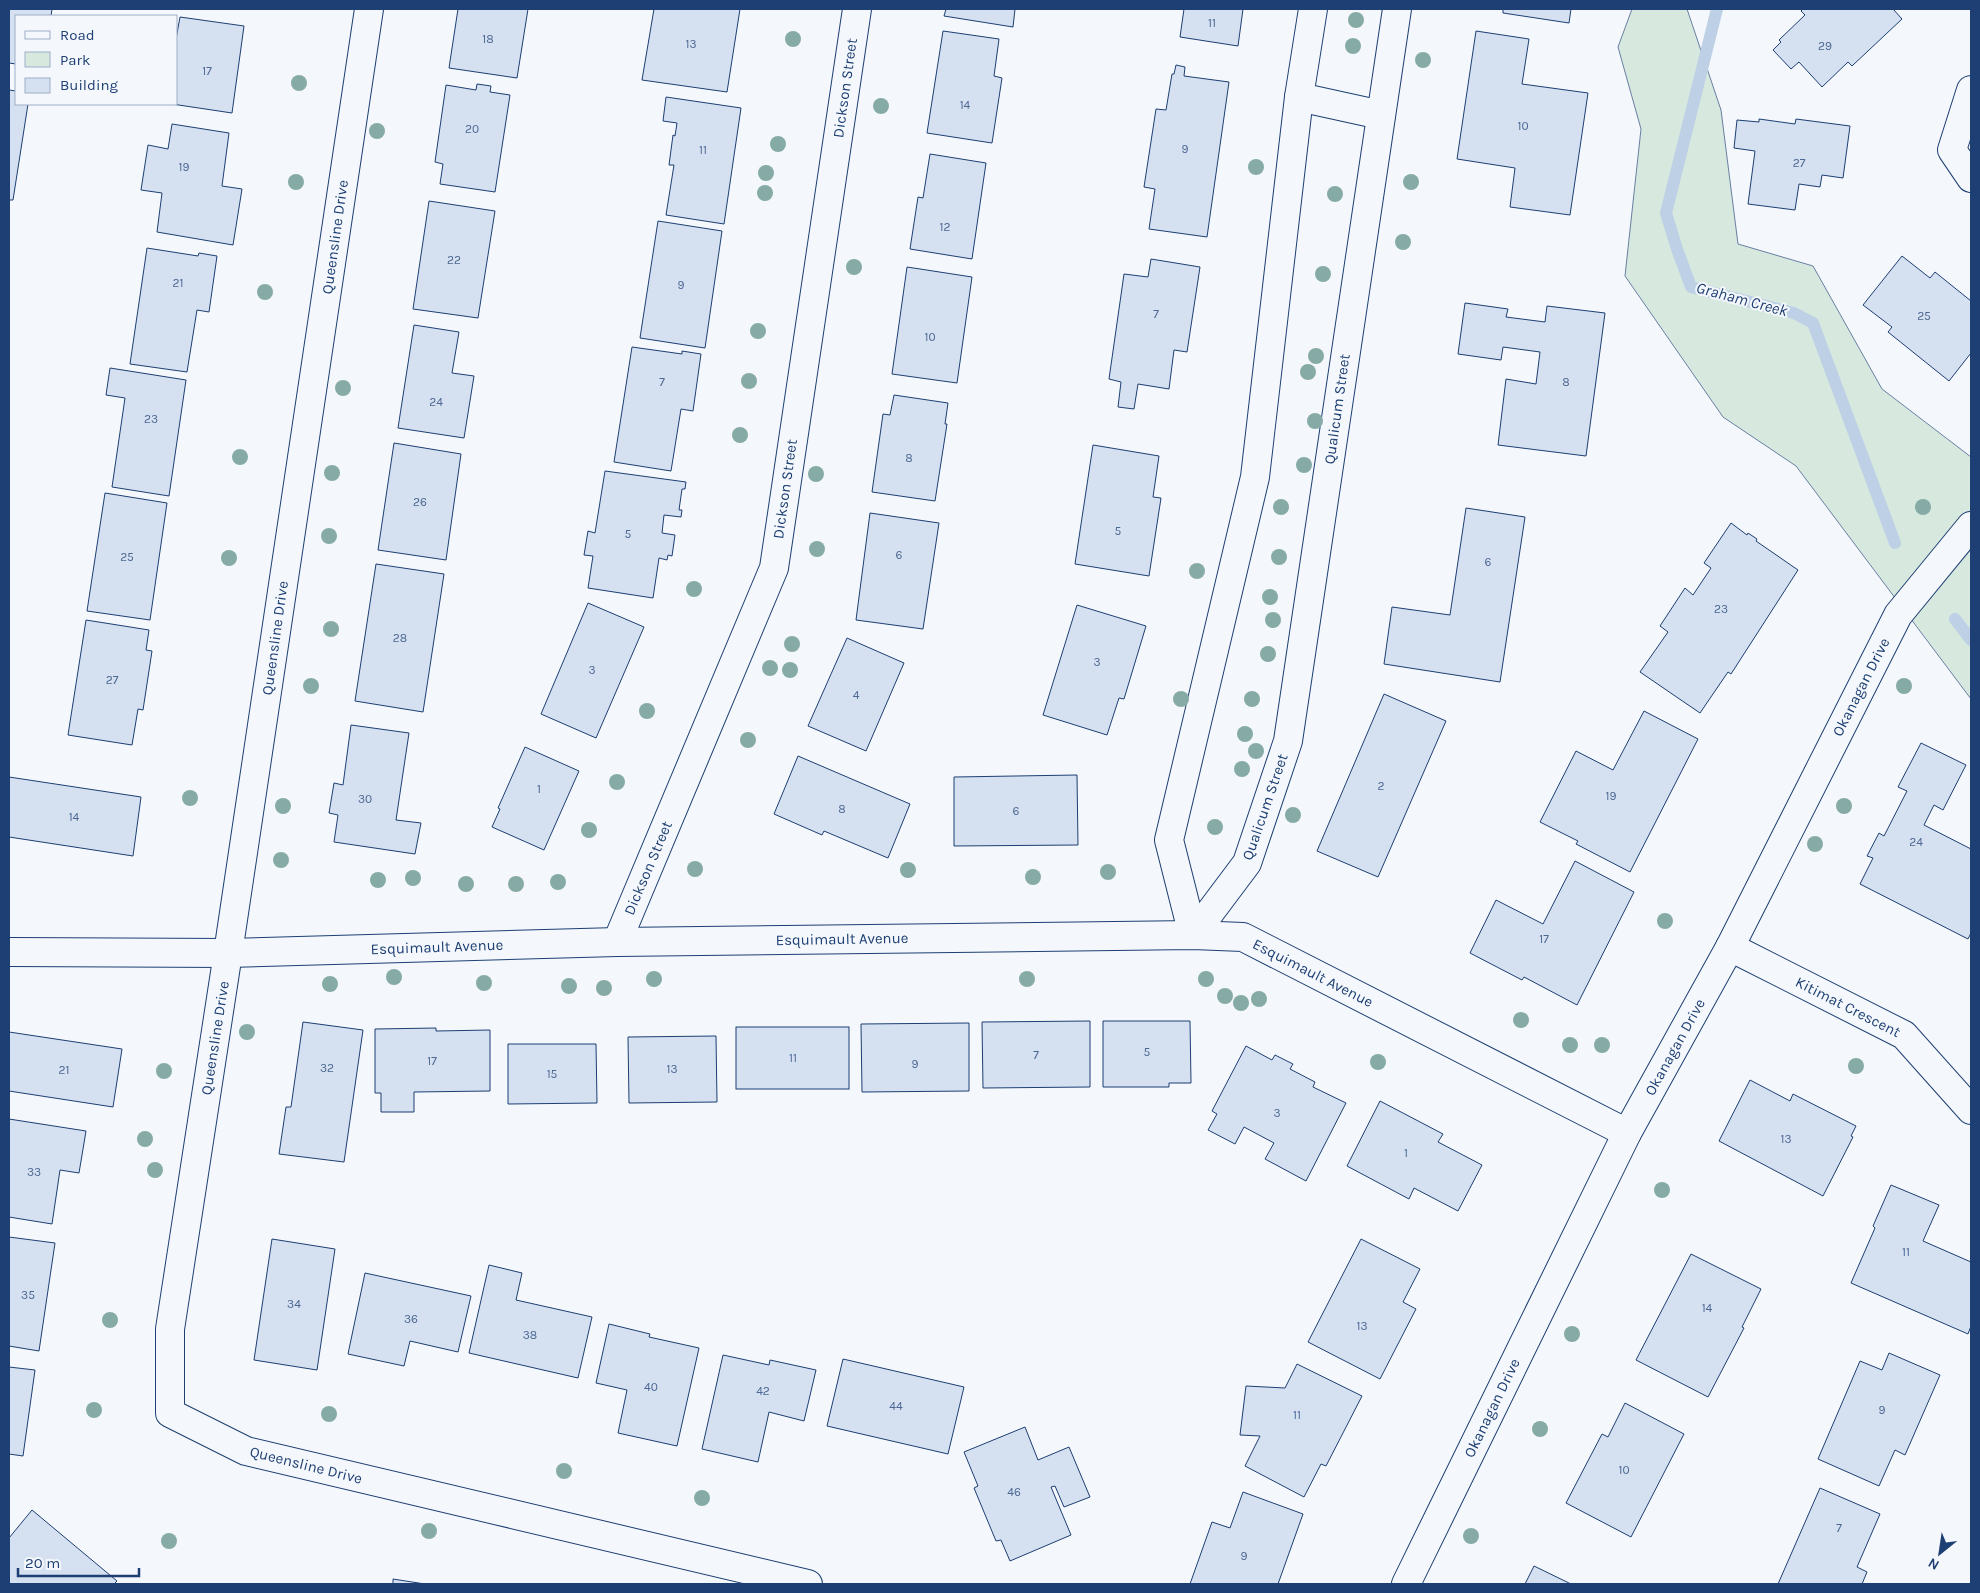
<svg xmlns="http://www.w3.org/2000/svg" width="1980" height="1593" font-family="Karla,sans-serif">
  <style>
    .green { fill: #d7e8df; stroke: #687fa3 }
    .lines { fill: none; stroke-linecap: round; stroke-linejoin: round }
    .stream { stroke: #bed0e5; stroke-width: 12 }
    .building { fill: #d5e0f0; stroke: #1d3f73 }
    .minor-casing { stroke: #1d3f73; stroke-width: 30 }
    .minor { stroke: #f4f7fb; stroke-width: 28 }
    .tree { fill: #86aba6 }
    .labels { text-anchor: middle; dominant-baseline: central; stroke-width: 4; stroke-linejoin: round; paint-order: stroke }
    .number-label { font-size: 12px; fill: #4b6792 }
    .street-label { font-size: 15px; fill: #1d3f73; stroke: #f4f7fb }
    .water-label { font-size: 16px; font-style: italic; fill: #1d3f73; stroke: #f4f7fb }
  </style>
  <rect width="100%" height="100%" fill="#f4f7fb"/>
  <path class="green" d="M1632,9H1687L1721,110L1738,244L1813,266L1882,389L1971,457V699L1796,466L1723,417L1625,276L1641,129L1618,47Z"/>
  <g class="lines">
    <g class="stream">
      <path d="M1717,9L1666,213L1677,249L1691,287L1794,313L1813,323L1895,543"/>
      <path d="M1955,619L1971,640"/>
    </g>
  </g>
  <g class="building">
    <path d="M9,9H52L51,16H16V64L9,63Z"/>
    <path d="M458,9H528L517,78L449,68Z"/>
    <path d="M654,9H740L727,92L642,80Z"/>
    <path d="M946,9H1015L1013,27L944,16Z"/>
    <path d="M1184,9H1243L1238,46L1180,37Z"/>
    <path d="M1503,9H1571L1569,23L1503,13Z"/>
    <path d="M1803,9H1893L1902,19L1852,66L1848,62L1822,87L1799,62L1791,69L1773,50L1781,42L1779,40L1805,15L1801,11Z"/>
    <path d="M180,17L244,26L232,113L172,104H176V39Z"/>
    <path d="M943,31L999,39L994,76L1002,78L992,143L927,133Z"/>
    <path d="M1476,31L1529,39L1522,84L1588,93L1570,215L1510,207L1515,168L1457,159Z"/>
    <path d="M1176,65L1185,67L1184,76L1229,82L1207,237L1149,229L1155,189L1144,187L1156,109L1166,110L1172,74H1174Z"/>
    <path d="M477,84L491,86L490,92L510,95L495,192L440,184L443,164L435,162L446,85L476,90Z"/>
    <path d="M9,90L16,91V104H28L13,200H9Z"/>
    <path d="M666,97L741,108L724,224L666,215L674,165H669L673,135L675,136L677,123L663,121Z"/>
    <path d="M1759,119L1795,124L1796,119L1850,126L1843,178L1822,175L1820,187L1799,184L1795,210L1748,204L1755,151L1734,148L1737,120L1759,122Z"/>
    <path d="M172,124L229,133L222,186L242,189L233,245L157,232L162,193L141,190L148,145L168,149Z"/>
    <path d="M930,154L986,163L972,259L910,249L918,197L923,198Z"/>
    <path d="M429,201L495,211L478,318L413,309Z"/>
    <path d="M658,221L722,231L705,348L640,338Z"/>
    <path d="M147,248L198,256L199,253L217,256L209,312L197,310L187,372L130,364Z"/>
    <path d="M1902,256L1930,278L1935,272L1971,301V353L1949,381L1888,332L1892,327L1863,305Z"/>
    <path d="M1151,259L1200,267L1187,352L1174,350L1169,389L1138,384L1134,409L1118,407L1121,382L1109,379L1124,274L1148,277Z"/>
    <path d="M907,267L972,277L957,383L892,374Z"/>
    <path d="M1465,303L1508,309L1506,317L1545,322L1547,306L1605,313L1586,456L1498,445L1506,379L1536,384L1540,352L1503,347L1501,360L1458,354Z"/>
    <path d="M414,325L459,332L452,373L474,376L464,438L398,428Z"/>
    <path d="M632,347L682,354V351L701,354L693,411L681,409L671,471L614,462Z"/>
    <path d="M110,368L186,380L169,496L112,487L125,398L106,395Z"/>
    <path d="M894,395L948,403L945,424H947L935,501L872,492L883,414L890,415Z"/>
    <path d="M394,443L461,454L446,560L378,550Z"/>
    <path d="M1093,445L1159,456L1153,497L1161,498L1149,576L1075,564Z"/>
    <path d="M605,471L686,482L685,489H682L679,510H682L681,517L664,515L662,533L675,535L672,556L668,555L667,560L659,558L653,598L588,588L593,556L584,555L588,531L595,533Z"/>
    <path d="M105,493L167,503L150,620L87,611Z"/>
    <path d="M1466,508L1525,517L1500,682L1384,664L1392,607L1450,615Z"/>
    <path d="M870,513L939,523L923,629L856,620Z"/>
    <path d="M1731,523L1747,535L1748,533L1757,539L1756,541L1798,570L1731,674L1728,672L1700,713L1640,672L1668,632L1660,626L1685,588L1693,595L1711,568L1704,563Z"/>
    <path d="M376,564L444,574L423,712L355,701Z"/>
    <path d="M588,603L644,627L596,738L541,714Z"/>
    <path d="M1077,605L1146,626L1124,699L1119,698L1107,735L1043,715Z"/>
    <path d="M86,620L149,630L146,650L152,651L143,710L138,709L132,745L68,735Z"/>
    <path d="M847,638L904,663L866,751L808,726Z"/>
    <path d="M1384,694L1446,721L1378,877L1317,851Z"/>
    <path d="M1644,711L1698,739L1630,872L1576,844L1578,841L1540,822L1576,751L1613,770Z"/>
    <path d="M351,725L409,733L396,820L421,823L415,854L334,842L338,815L329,813L334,783L343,785Z"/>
    <path d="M1921,743L1966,765L1943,810L1934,805L1924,825L1971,849V933L1968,939L1860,884L1873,858L1867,856L1879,833L1884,836L1907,791L1898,787Z"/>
    <path d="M525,747L579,771L544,850L492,827L500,809L498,808Z"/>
    <path d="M798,756L910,804L888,858L824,831L822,835L774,814Z"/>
    <path d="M1077,775L1078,845L954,846V777Z"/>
    <path d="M9,777L141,797L133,856L9,837Z"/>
    <path d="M1575,861L1634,892L1577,1005L1524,977L1522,980L1470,953L1496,900L1543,924Z"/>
    <path d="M1090,1021V1087L983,1088L982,1022Z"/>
    <path d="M1103,1021H1190L1191,1083H1169V1087H1103Z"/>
    <path d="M303,1022L363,1030L344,1162L279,1154L286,1107H291Z"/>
    <path d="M969,1023V1091L862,1092L861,1024Z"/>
    <rect x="736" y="1027" width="113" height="62"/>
    <path d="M436,1028V1031L490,1030V1091L414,1092V1112H381V1093H375V1029Z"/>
    <path d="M9,1032L122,1049L113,1107L9,1091Z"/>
    <path d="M716,1036L717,1102L629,1103L628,1037Z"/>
    <path d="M508,1044H596L597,1103L508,1104Z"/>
    <path d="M1246,1046L1272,1060L1275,1055L1293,1064L1290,1069L1315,1082L1313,1087L1346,1103L1306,1181L1265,1159L1274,1143L1244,1127L1235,1144L1208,1130L1217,1114L1212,1111Z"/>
    <path d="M1750,1080L1790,1101L1793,1094L1856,1126L1851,1136L1853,1137L1823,1196L1719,1141Z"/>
    <path d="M1380,1101L1443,1134L1438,1142L1482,1165L1458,1211L1414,1188L1409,1199L1347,1166Z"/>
    <path d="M9,1119L86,1131L79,1173L60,1170L52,1224L9,1217Z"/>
    <path d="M1891,1185L1939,1205L1923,1241L1971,1262V1326L1968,1334L1851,1283L1875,1228L1873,1226Z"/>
    <path d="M9,1237L55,1243L39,1351L9,1346Z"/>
    <path d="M272,1239L335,1249L317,1370L254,1360Z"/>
    <path d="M1361,1239L1420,1269L1403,1302L1416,1309L1380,1379L1308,1342Z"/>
    <path d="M1691,1254L1761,1289L1742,1327L1744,1328L1708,1397L1636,1360Z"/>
    <path d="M489,1265L522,1273L516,1300L592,1317L578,1378L469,1353Z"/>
    <path d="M365,1273L471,1296L458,1352L410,1341L404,1366L348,1354Z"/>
    <path d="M609,1324L650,1334L649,1337L699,1348L677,1446L618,1433L627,1390L596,1383Z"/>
    <path d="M1889,1353L1940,1375L1905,1455L1895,1450L1879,1486L1818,1459L1860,1361L1882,1370Z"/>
    <path d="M723,1355L769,1365L770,1360L816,1370L804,1421L769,1412L758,1462L702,1449Z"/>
    <path d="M843,1359L964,1387L948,1454L827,1426Z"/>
    <path d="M1297,1364L1362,1396L1326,1466L1321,1464L1304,1497L1245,1466L1260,1436L1240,1435L1246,1386L1285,1388Z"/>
    <path d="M9,1367L35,1370L23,1456L9,1454Z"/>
    <path d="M1625,1403L1684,1434L1631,1537L1566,1503L1602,1434L1608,1437Z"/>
    <path d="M1025,1427L1038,1460L1069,1447L1090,1497L1064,1507L1055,1486L1051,1487L1071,1535L1010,1561L1001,1540L996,1541L974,1488L978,1486L964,1452Z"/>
    <path d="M1820,1488L1880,1514L1857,1567L1867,1572L1862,1584H1778Z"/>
    <path d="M1243,1492L1303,1514L1278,1584H1190L1212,1522L1230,1528Z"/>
    <path d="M32,1510L117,1581L114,1584H9V1538Z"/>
    <path d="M1534,1566L1571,1584H1525Z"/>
    <path d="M393,1579L425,1584H393Z"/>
  </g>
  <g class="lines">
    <g class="minor-casing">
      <g id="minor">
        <path d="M369,9L228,953L170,1329V1413L246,1451L808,1584"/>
        <path d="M1971,90L1952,150L1971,178"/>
        <path d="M1299,97L1381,115"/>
        <path d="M1193,935L1247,863L1288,741L1397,9"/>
        <path d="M1193,935L1169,840L1255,477L1299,97L1313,9"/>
        <path d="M617,942L774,568L857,9"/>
        <path d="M1730,947L1904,1035L1971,1110"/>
        <path d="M9,952L228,953L617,942L1193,935L1243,937L1627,1133"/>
        <path d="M1406,1584L1627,1133L1730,947L1898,615L1971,526"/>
      </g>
    </g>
    <use href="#minor" class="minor"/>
  </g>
  <g class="tree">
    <circle cx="1356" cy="20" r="8"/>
    <circle cx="793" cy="39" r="8"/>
    <circle cx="1353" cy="46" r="8"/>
    <circle cx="1423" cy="60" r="8"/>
    <circle cx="299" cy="83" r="8"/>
    <circle cx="881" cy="106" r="8"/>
    <circle cx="377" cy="131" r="8"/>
    <circle cx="778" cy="144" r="8"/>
    <circle cx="1256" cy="167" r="8"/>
    <circle cx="766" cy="173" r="8"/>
    <circle cx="296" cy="182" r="8"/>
    <circle cx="1411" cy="182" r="8"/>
    <circle cx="765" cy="193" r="8"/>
    <circle cx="1335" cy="194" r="8"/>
    <circle cx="1403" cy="242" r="8"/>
    <circle cx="854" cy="267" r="8"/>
    <circle cx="1323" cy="274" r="8"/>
    <circle cx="265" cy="292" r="8"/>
    <circle cx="758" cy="331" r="8"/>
    <circle cx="1316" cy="356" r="8"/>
    <circle cx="1308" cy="372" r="8"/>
    <circle cx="749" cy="381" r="8"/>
    <circle cx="343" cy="388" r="8"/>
    <circle cx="1315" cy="421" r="8"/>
    <circle cx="740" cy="435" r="8"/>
    <circle cx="240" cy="457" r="8"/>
    <circle cx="1304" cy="465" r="8"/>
    <circle cx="332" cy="473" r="8"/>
    <circle cx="816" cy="474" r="8"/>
    <circle cx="1281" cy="507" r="8"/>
    <circle cx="1923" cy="507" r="8"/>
    <circle cx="329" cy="536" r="8"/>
    <circle cx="817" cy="549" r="8"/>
    <circle cx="1279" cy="557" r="8"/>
    <circle cx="229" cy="558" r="8"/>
    <circle cx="1197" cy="571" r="8"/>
    <circle cx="694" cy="589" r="8"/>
    <circle cx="1270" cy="597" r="8"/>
    <circle cx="1273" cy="620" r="8"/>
    <circle cx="331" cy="629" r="8"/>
    <circle cx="792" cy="644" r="8"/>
    <circle cx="1268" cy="654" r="8"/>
    <circle cx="770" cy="668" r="8"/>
    <circle cx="790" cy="670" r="8"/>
    <circle cx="311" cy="686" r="8"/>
    <circle cx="1904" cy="686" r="8"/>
    <circle cx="1181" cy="699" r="8"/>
    <circle cx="1252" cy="699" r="8"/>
    <circle cx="647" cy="711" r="8"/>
    <circle cx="1245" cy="734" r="8"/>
    <circle cx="748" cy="740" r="8"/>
    <circle cx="1256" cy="751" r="8"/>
    <circle cx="1242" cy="769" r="8"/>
    <circle cx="617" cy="782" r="8"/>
    <circle cx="190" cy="798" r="8"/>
    <circle cx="283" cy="806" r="8"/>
    <circle cx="1844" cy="806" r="8"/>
    <circle cx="1293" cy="815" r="8"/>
    <circle cx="1215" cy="827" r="8"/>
    <circle cx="589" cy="830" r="8"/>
    <circle cx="1815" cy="844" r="8"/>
    <circle cx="281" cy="860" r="8"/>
    <circle cx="695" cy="869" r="8"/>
    <circle cx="908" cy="870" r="8"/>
    <circle cx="1108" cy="872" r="8"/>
    <circle cx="1033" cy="877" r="8"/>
    <circle cx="413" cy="878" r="8"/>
    <circle cx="378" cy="880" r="8"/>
    <circle cx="558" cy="882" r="8"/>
    <circle cx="466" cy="884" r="8"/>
    <circle cx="516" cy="884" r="8"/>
    <circle cx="1665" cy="921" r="8"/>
    <circle cx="394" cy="977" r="8"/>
    <circle cx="654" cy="979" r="8"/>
    <circle cx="1027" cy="979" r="8"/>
    <circle cx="1206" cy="979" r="8"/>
    <circle cx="484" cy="983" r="8"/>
    <circle cx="330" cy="984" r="8"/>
    <circle cx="569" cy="986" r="8"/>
    <circle cx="604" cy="988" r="8"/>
    <circle cx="1225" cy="996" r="8"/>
    <circle cx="1259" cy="999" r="8"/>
    <circle cx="1241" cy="1003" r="8"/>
    <circle cx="1521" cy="1020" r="8"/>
    <circle cx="247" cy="1032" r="8"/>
    <circle cx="1570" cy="1045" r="8"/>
    <circle cx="1602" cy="1045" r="8"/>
    <circle cx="1378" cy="1062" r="8"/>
    <circle cx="1856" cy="1066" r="8"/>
    <circle cx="164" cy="1071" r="8"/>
    <circle cx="145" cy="1139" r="8"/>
    <circle cx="155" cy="1170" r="8"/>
    <circle cx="1662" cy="1190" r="8"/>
    <circle cx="110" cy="1320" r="8"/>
    <circle cx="1572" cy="1334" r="8"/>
    <circle cx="94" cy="1410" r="8"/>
    <circle cx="329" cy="1414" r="8"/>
    <circle cx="1540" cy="1429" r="8"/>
    <circle cx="564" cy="1471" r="8"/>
    <circle cx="702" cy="1498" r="8"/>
    <circle cx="429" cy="1531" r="8"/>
    <circle cx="1471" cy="1536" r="8"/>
    <circle cx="169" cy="1541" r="8"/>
  </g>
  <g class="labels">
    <g class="number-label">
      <text x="1212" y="23">11</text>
      <text x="488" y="39">18</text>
      <text x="691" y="44">13</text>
      <text x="1825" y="46">29</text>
      <text x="207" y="71">17</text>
      <text x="965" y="105">14</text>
      <text x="1523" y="126">10</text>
      <text x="472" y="129">20</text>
      <text x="1185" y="149">9</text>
      <text x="703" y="150">11</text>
      <text x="1799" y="163">27</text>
      <text x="184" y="167">19</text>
      <text x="945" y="227">12</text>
      <text x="454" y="260">22</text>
      <text x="178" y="283">21</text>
      <text x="681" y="285">9</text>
      <text x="1156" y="314">7</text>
      <text x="1924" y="316">25</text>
      <text x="930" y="337">10</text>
      <text x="662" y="382">7</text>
      <text x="1566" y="382">8</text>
      <text x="436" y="402">24</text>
      <text x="151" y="419">23</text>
      <text x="909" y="458">8</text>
      <text x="420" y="502">26</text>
      <text x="1118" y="531">5</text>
      <text x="628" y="534">5</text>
      <text x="899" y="555">6</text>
      <text x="127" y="557">25</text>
      <text x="1488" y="562">6</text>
      <text x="1721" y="609">23</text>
      <text x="400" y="638">28</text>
      <text x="1097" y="662">3</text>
      <text x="592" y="670">3</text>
      <text x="112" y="680">27</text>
      <text x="856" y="695">4</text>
      <text x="1381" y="786">2</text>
      <text x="539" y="789">1</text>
      <text x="1611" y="796">19</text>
      <text x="365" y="799">30</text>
      <text x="842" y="809">8</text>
      <text x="1016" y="811">6</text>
      <text x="74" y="817">14</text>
      <text x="1916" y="842">24</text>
      <text x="1544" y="939">17</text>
      <text x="1147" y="1052">5</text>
      <text x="1036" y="1055">7</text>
      <text x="793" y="1058">11</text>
      <text x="432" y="1061">17</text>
      <text x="915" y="1064">9</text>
      <text x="327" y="1068">32</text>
      <text x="672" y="1069">13</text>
      <text x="64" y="1070">21</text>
      <text x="552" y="1074">15</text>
      <text x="1277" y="1113">3</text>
      <text x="1786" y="1139">13</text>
      <text x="1406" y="1153">1</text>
      <text x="34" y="1172">33</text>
      <text x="1906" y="1252">11</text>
      <text x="28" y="1295">35</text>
      <text x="294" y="1304">34</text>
      <text x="1707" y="1308">14</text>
      <text x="411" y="1319">36</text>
      <text x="1362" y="1326">13</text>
      <text x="530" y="1335">38</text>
      <text x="651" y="1387">40</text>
      <text x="763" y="1391">42</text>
      <text x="896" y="1406">44</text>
      <text x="1882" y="1410">9</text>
      <text x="1297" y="1415">11</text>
      <text x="1624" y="1470">10</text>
      <text x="1014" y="1492">46</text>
      <text x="1839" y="1528">7</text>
      <text x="1244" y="1556">9</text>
    </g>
    <g class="street-label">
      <text transform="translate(845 88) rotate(-82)">Dickson Street</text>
      <text transform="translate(335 237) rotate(-82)">Queensline Drive</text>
      <text transform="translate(1337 409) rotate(-82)">Qualicum Street</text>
      <text transform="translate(785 489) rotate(-82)">Dickson Street</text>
      <text transform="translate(275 638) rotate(-82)">Queensline Drive</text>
      <text transform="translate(1861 687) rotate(-63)">Okanagan Drive</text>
      <text transform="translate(1265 807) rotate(-71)">Qualicum Street</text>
      <text transform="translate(648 868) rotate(-67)">Dickson Street</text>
      <text transform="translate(842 939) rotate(-1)">Esquimault Avenue</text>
      <text transform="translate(437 947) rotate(-2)">Esquimault Avenue</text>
      <text transform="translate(1313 973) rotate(27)">Esquimault Avenue</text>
      <text transform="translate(1848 1007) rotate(27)">Kitimat Crescent</text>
      <text transform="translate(215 1038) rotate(-81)">Queensline Drive</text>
      <text transform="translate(1675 1047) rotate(-61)">Okanagan Drive</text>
      <text transform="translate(1492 1408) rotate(-64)">Okanagan Drive</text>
      <text transform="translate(306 1465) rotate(14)">Queensline Drive</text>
    </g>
    <g class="water-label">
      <text transform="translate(1742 299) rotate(15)">Graham Creek</text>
    </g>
  </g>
  <rect width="1980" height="1593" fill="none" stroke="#1d3f73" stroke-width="20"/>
  <rect x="15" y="15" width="162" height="90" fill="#f4f7fb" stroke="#9eadc5"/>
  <rect x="25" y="31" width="25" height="8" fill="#f4f7fb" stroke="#9eadc5"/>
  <text x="60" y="40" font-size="15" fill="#1d3f73">Road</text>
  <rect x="25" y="52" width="25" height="15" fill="#d7e8df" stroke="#9eadc5"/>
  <text x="60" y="65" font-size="15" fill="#1d3f73">Park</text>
  <rect x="25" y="78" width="25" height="15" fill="#d5e0f0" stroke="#9eadc5"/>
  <text x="60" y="90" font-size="15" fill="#1d3f73">Building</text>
  <g transform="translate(1940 1553) rotate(210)" stroke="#f4f7fb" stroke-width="4" paint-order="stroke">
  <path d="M0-4L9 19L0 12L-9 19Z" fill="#1d3f73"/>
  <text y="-8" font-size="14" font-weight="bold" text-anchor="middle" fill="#1d3f73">N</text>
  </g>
  <path d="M18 1568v8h121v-8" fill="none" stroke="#1d3f73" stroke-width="2.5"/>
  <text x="25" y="1568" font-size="15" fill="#1d3f73" stroke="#f4f7fb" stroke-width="4" paint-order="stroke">20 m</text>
</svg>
